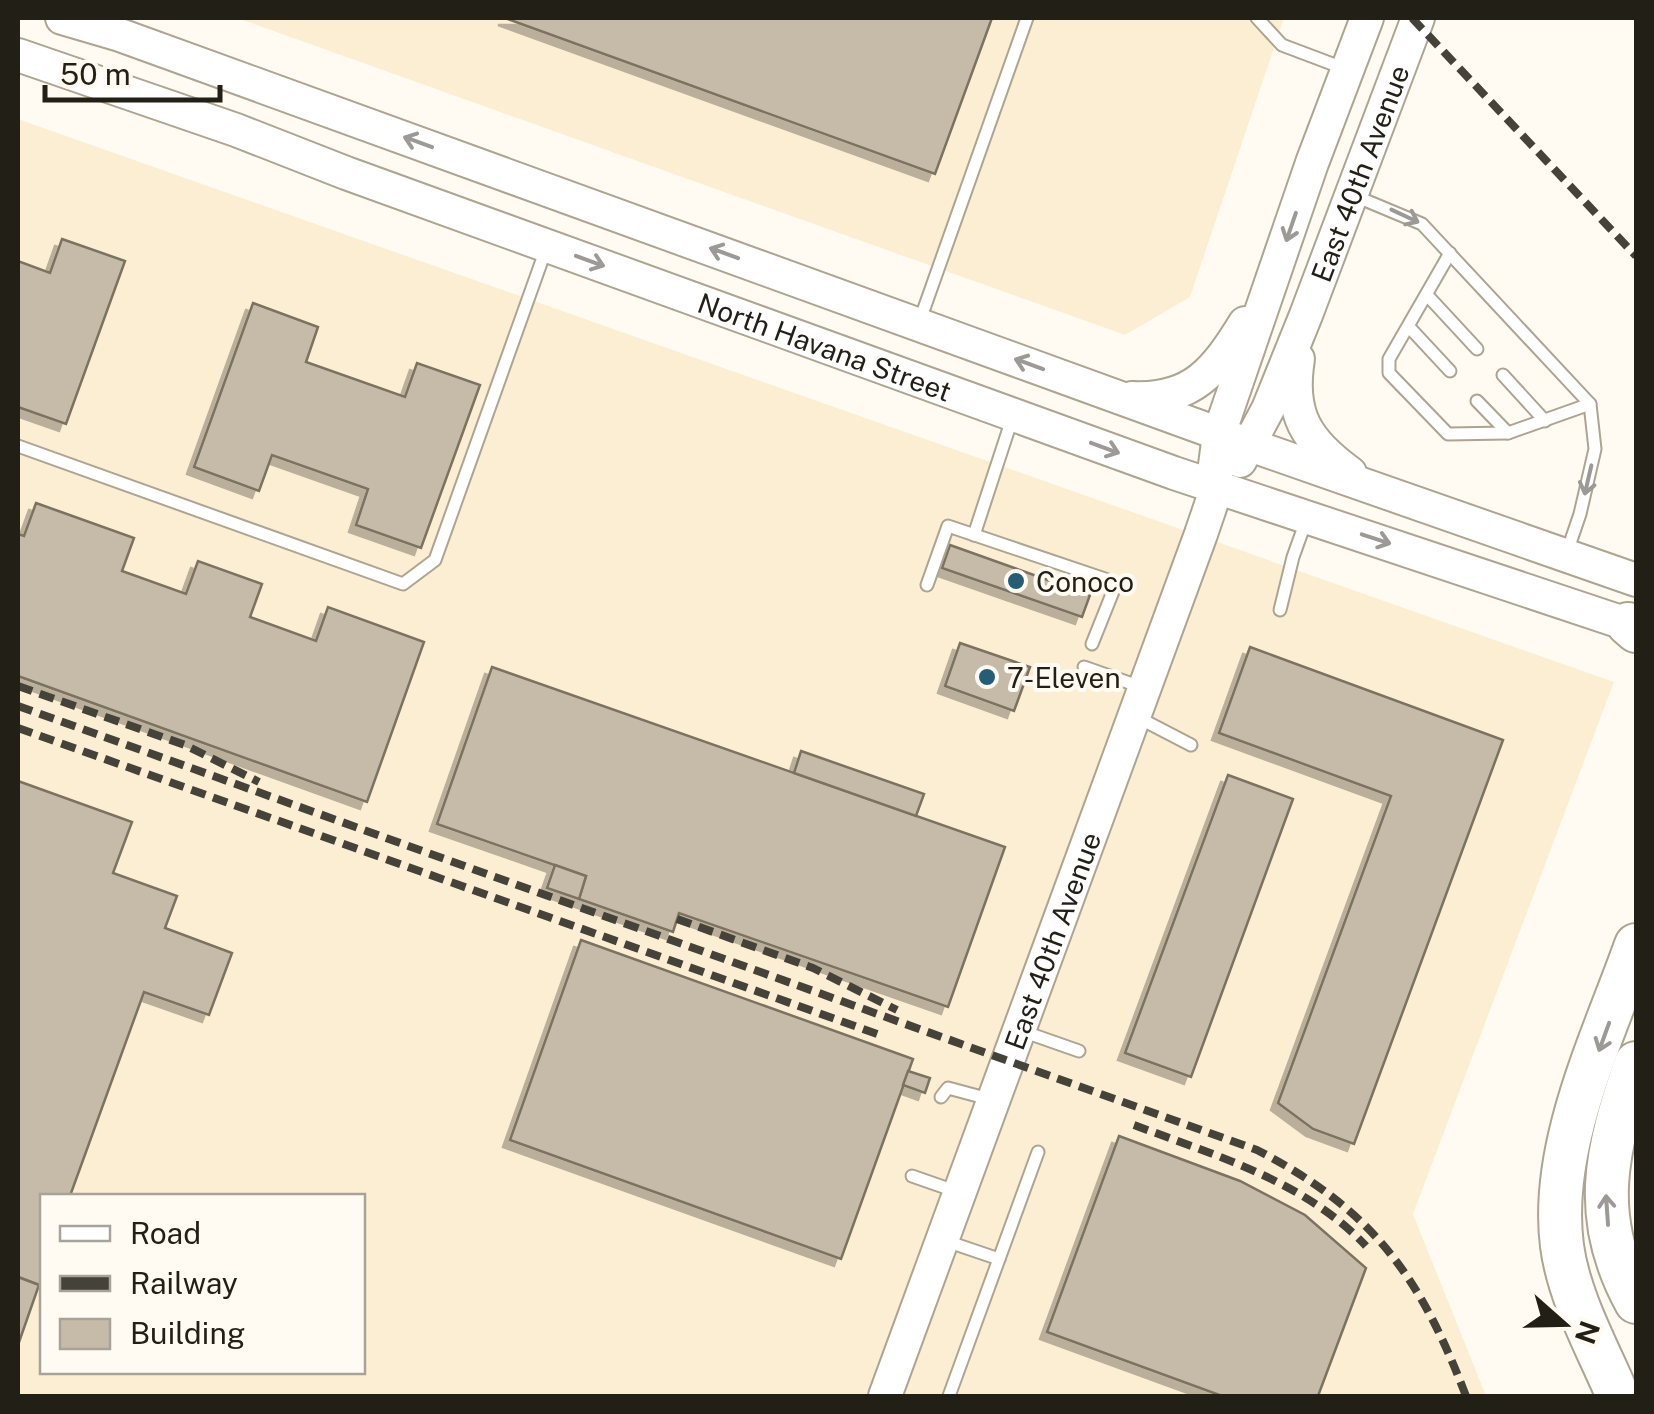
<svg xmlns="http://www.w3.org/2000/svg" width="1654" height="1414" font-family="'Public Sans',sans-serif">
  <style>
    .built { fill: #fceed3; fill-rule: evenodd }
    .building { fill: #c5bba8; stroke: #7b7261; stroke-width: 2.5; filter: url(#shadow) }
    .lines { fill: none; stroke-linecap: round; stroke-linejoin: round }
    .lane-casing { stroke: #ada491; stroke-width: 15 }
    .secondary-casing { stroke: #ada491; stroke-width: 36 }
    .highway-casing { stroke: #ada491; stroke-width: 46 }
    .lane { stroke: #fff; stroke-width: 11 }
    .secondary { stroke: #fff; stroke-width: 32 }
    .highway { stroke: #fff; stroke-width: 42 }
    .rail { stroke: #45423a; stroke-width: 8; stroke-dasharray: 15 8; stroke-linecap: butt }
    .oneway { stroke: #9c9a97 }
    .poi-dot { fill: #235d76; stroke: #fffbf3; stroke-width: 4 }
    .labels { text-anchor: middle; dominant-baseline: central; stroke-width: 8; stroke-linejoin: round; paint-order: stroke }
    .street-label { font-size: 28px; fill: #221f17; stroke: #fffbf3 }
    .poi-label { font-size: 28px; fill: #221f17; stroke: #fffbf3; text-anchor: start }
  </style>
  <defs>
    <filter id="shadow"><feDropShadow dx="-7" dy="7" stdDeviation="0" flood-color="#0004"/></filter>
  </defs>
  <rect width="100%" height="100%" fill="#fffbf3"/>
  <g class="built">
    <path d="M237,18H1284L1190,297L1125,335Z"/>
    <path d="M18,119L1614,682L1413,1214L1486,1396H18ZM42,1196H362V1372H42Z"/>
  </g>
  <g class="building">
    <path d="M505,18H992L935,174Z"/>
    <path d="M62,239L125,261L66,424L18,407V261L50,273Z"/>
    <path d="M253,303L318,327L306,362L405,397L417,363L480,385L421,548L356,525L368,489L272,455L259,491L194,467Z"/>
    <path d="M36,503L134,538L122,571L186,594L198,561L262,584L250,617L316,641L328,607L424,642L367,802L18,676V534L24,536Z"/>
    <path d="M950,545L1090,595L1082,617L942,568Z"/>
    <path d="M960,643L1030,667L1014,711L945,686Z"/>
    <path d="M1250,647L1503,740L1354,1144L1313,1129L1278,1103L1391,796L1219,733Z"/>
    <path d="M492,667L1005,847L948,1007L679,913L673,932L579,899L586,876L437,824Z"/>
    <path d="M801,751L924,794L916,816L794,773Z"/>
    <path d="M1228,775L1293,799L1191,1077L1125,1053Z"/>
    <path d="M18,781L132,822L113,873L177,896L165,928L232,953L209,1015L144,992L70,1196H42V1286L18,1277Z"/>
    <path d="M555,865L586,876L579,899L547,888Z"/>
    <path d="M581,940L913,1059L841,1259L510,1140Z"/>
    <path d="M908,1071L930,1078L925,1093L903,1085Z"/>
    <path d="M1119,1136L1240,1181L1305,1215L1366,1268L1318,1396H1222L1047,1332Z"/>
    <path d="M18,1277L39,1285L18,1345Z"/>
  </g>
  <g class="lines">
    <g class="lane-casing">
      <g id="lane">
        <path d="M1257,18L1282,45L1343,68"/>
        <path d="M1355,196L1422,224L1590,404L1595,449L1580,514L1567,552"/>
        <path d="M1450,253L1389,359V373L1448,434L1508,433L1590,404"/>
        <path d="M1427,295L1477,349"/>
        <path d="M920,320L1027,18"/>
        <path d="M1410,328L1450,371"/>
        <path d="M1503,375L1545,421"/>
        <path d="M1477,401L1508,433"/>
        <path d="M18,446L403,584L435,560L546,249"/>
        <path d="M974,535L1013,416"/>
        <path d="M927,585L948,526L1111,581L1114,589L1092,644"/>
        <path d="M1280,610L1293,557L1307,518"/>
        <path d="M1084,667L1141,687"/>
        <path d="M1139,718L1191,745"/>
        <path d="M1022,1031L1079,1051"/>
        <path d="M941,1097L948,1088L989,1099"/>
        <path d="M912,1176L955,1191"/>
        <path d="M946,1241L999,1259"/>
        <path d="M949,1396L1038,1152"/>
      </g>
    </g>
    <g class="secondary-casing">
      <g id="secondary">
        <path d="M62,18L120,35L1250,445L1636,580"/>
        <path id="s1" d="M18,55L236,130L346,173L1174,473L1636,627"/>
        <path d="M1298,359C1289,414 1306,441 1350,473"/>
        <path d="M1132,398C1193,401 1216,370 1245,323"/>
        <path id="s2" d="M1240,461L1268,409L1306,315L1418,18"/>
        <path id="s3" d="M885,1396L1201,534L1217,487L1215,465L1219,434L1312,163L1367,18"/>
      </g>
    </g>
    <g class="highway-casing">
      <g id="highway">
        <path d="M1628,624L1636,631"/>
        <path d="M1636,1063C1606,1149 1589,1217 1636,1302"/>
        <path d="M1618,1396C1598,1349 1569,1298 1562,1246C1549,1146 1603,1038 1636,945"/>
      </g>
    </g>
    <use href="#lane" class="lane"/>
    <use href="#secondary" class="secondary"/>
    <use href="#highway" class="highway"/>
    <g class="rail">
      <path d="M1412,18L1636,256"/>
      <path d="M18,686L185,745L259,782"/>
      <path d="M18,706L1257,1150C1373,1210 1420,1276 1466,1396"/>
      <path d="M18,728L880,1035"/>
      <path d="M677,919L813,968L897,1010"/>
      <path d="M1134,1125C1214,1155 1305,1181 1366,1246"/>
    </g>
  </g>
  <defs><path id="oneway-shaft" d="M-6 0H5M1.5-3L5.5 0L1.5 3" fill="none" stroke-width="1.6" stroke-linecap="round" stroke-linejoin="round" transform="scale(2.5)"/></defs>
  <g class="oneway">
    <use href="#oneway-shaft" transform="translate(418 142) rotate(-160)"/>
    <use href="#oneway-shaft" transform="translate(1405 216) rotate(25)"/>
    <use href="#oneway-shaft" transform="translate(1291 227) rotate(109)"/>
    <use href="#oneway-shaft" transform="translate(724 253) rotate(-160)"/>
    <use href="#oneway-shaft" transform="translate(590 261) rotate(20)"/>
    <use href="#oneway-shaft" transform="translate(1029 364) rotate(-160)"/>
    <use href="#oneway-shaft" transform="translate(1105 448) rotate(20)"/>
    <use href="#oneway-shaft" transform="translate(1588 480) rotate(103)"/>
    <use href="#oneway-shaft" transform="translate(1376 539) rotate(18)"/>
    <use href="#oneway-shaft" transform="translate(1604 1037) rotate(110)"/>
    <use href="#oneway-shaft" transform="translate(1607 1210) rotate(-94)"/>
  </g>
  <g class="poi-dot">
    <circle cx="1016" cy="581" r="10"/>
    <circle cx="987" cy="677" r="10"/>
  </g>
  <g class="labels">
    <g class="street-label">
      <text stroke="none"><textPath href="#s2" startOffset="312">East 40th Avenue</textPath></text>
      <text stroke="none"><textPath href="#s1" startOffset="858">North Havana Street</textPath></text>
      <text stroke="none"><textPath href="#s3" startOffset="485">East 40th Avenue</textPath></text>
    </g>
    <g class="poi-label">
      <text x="1036" y="581">Conoco</text>
      <text x="1007" y="677">7-Eleven</text>
    </g>
  </g>
  <rect width="1654" height="1414" fill="none" stroke="#221f17" stroke-width="40"/>
  <rect x="40" y="1194" width="325" height="180" fill="#fffbf3" stroke="#a7a39b" stroke-width="2.5"/>
  <rect x="60" y="1226" width="50" height="15" fill="#ffffff" stroke="#a7a39b" stroke-width="2.5"/>
  <text x="130" y="1244" font-size="30" fill="#221f17">Road</text>
  <rect x="60" y="1276" width="50" height="15" fill="#45423a" stroke="#a7a39b" stroke-width="2.5"/>
  <text x="130" y="1294" font-size="30" fill="#221f17">Railway</text>
  <rect x="60" y="1319" width="50" height="30" fill="#c5bba8" stroke="#a7a39b" stroke-width="2.5"/>
  <text x="130" y="1344" font-size="30" fill="#221f17">Building</text>
  <g transform="translate(1564 1324) rotate(110)" stroke="#fffbf3" stroke-width="8" paint-order="stroke">
  <path d="M0-8L18 38L0 25L-18 38Z" fill="#221f17"/>
  <text y="-15" font-size="28" font-weight="bold" text-anchor="middle" fill="#221f17">N</text>
  </g>
  <path d="M45 85v15h175v-15" fill="none" stroke="#221f17" stroke-width="5"/>
  <text x="60" y="85" font-size="30" fill="#221f17" stroke="#fffbf3" stroke-width="8" paint-order="stroke">50 m</text>
</svg>
